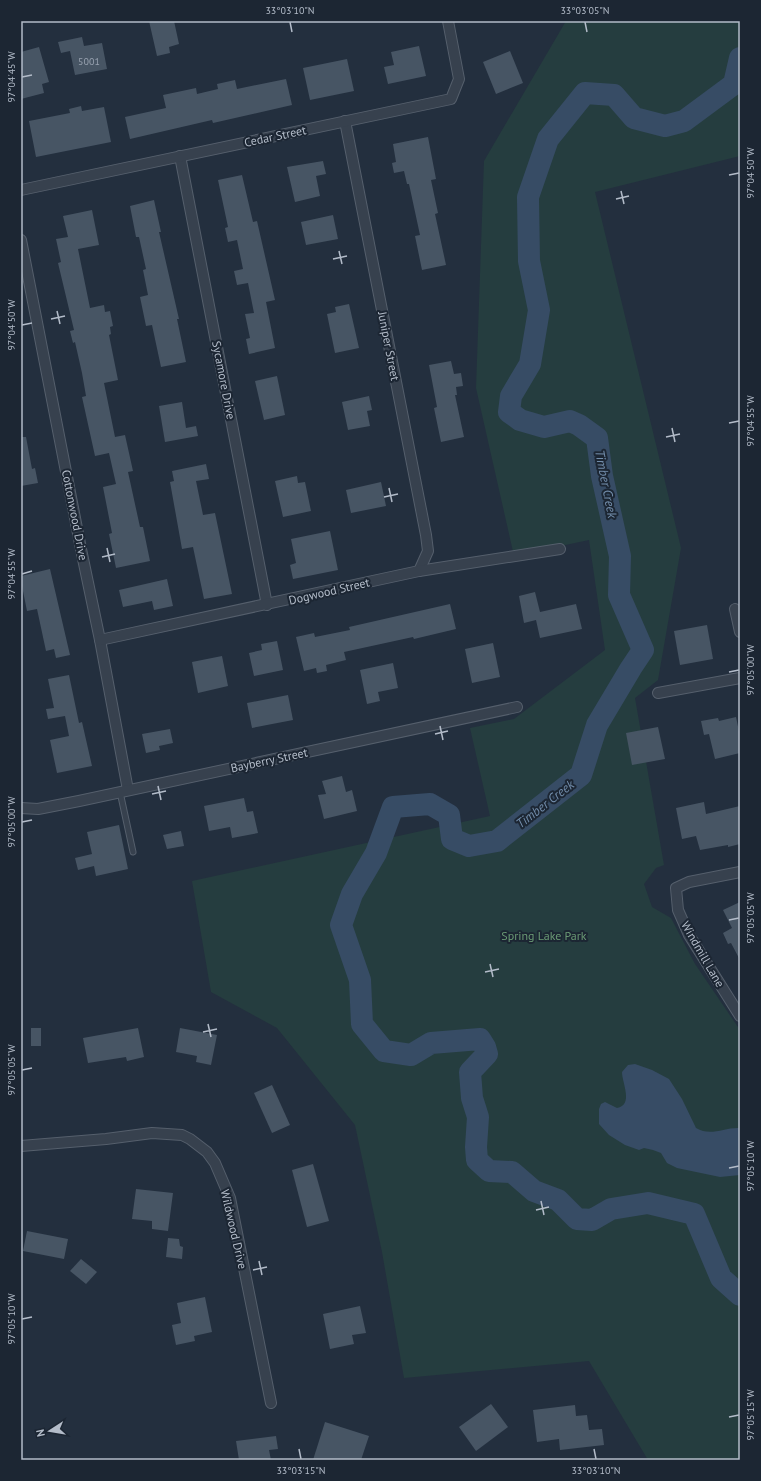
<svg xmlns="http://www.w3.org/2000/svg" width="761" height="1481" font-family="'PT Sans',sans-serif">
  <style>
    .green { fill: #253d3f }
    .water { fill: #374c65 }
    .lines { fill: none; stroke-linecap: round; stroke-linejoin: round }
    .river { stroke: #374c65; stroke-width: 22 }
    .building { fill: #475564 }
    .service-casing { stroke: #555f6c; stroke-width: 7 }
    .minor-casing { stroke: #555f6c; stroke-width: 12 }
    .service { stroke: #37414e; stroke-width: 5 }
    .minor { stroke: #37414e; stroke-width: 10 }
    .ticks { fill: none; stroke: #b3bcc9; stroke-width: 1.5 }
    .labels { text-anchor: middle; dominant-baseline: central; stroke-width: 4; stroke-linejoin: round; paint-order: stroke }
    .number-label { font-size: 10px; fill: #98a2b0 }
    .street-label { font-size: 12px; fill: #b3bcc9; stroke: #1c2633 }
    .park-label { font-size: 12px; fill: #6a9a74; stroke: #1c2633 }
    .water-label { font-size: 13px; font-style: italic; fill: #738eac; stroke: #1c2633 }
    .neatline { fill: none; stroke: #b3bcc9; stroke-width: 1.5 }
    .ticks-label { font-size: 10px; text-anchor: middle; fill: #b3bcc9 }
  </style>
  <rect width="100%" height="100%" fill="#232f3e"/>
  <path class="green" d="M566,21H740V156L595,192L681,548L658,680L635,698L664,865L656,868L644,884L652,907L671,918L695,964L740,1030V1460H648L589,1361L404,1378L382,1252L355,1125L277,1028L211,992L192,881L490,816L470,728L514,719L605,650L589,540L514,556L476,388L484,161Z"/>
  <path class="water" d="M635,1064L652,1070L669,1079L682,1099L696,1128C711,1137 724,1127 740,1128V1175L720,1177L677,1168L667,1163L661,1153L653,1150L644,1148L639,1150L625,1145L609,1135L599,1124V1109L601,1104L605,1102L617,1108C634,1105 622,1083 622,1072L628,1065Z"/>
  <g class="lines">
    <path class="river" d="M740,58L734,84L684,121L665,126L634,118L614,95L585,93L548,139L528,197L529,261L539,310L530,364L511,396L509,412L520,420L544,427L570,421L579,425L597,438L602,476L620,556L619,595L643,650L631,668L597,725L581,775L497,841L469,846L452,839L449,815L430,804L393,807L376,853L352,894L341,925L360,980L362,1024L384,1051L411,1055L431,1043L480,1039L485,1047L487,1054L470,1072L472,1098L478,1117L476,1147L477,1160L489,1171L512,1172L534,1191L558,1200L577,1219L592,1220L611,1209L648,1203L694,1214L721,1278L740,1295"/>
  </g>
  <g class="building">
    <path d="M149,21H174L179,44L169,47L170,53L157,56Z"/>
    <path d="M82,37L84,46L102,43L107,69L75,75L70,51L61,53L58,42Z"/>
    <path d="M419,46L426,76L388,84L384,67L394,65L391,52Z"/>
    <path d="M39,47L49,82L42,84L44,93L21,99V52Z"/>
    <path d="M510,51L523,83L496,94L483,62Z"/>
    <path d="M347,59L354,91L310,100L303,68Z"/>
    <path d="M286,79L292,105L213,123L212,120L130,139L125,117L166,108L163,95L196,88L197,94L218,89L217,84L235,80L237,89Z"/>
    <path d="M81,106L82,111L104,107L111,142L36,157L29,121L70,113L69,109Z"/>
    <path d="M428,137L436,179L431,180L438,213L435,214L446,265L422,270L415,236L420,235L409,184H407L404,171L394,173L392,163L396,162L393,144Z"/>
    <path d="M323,161L326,174L316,176L320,196L295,202L287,167Z"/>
    <path d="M242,175L253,222L257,221L275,300L266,302L275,348L249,354L246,339L250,338L245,314L254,313L248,283L237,285L234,271L243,269L237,240L228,242L225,228L228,227L218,180Z"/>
    <path d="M154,200L161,232H159L179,319H177L186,362L161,367L152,325L146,326L140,297L148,295L143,270L146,269L139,237H136L130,206Z"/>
    <path d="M92,210L99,245L78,249L90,308L104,305L105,312L110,311L113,326L110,327L111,334L109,335L118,380L104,383L115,437L125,435L133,471L128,472L140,527H143L150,561L116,568L109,534L112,533L103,487L116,484L109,453L95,456L82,397L86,396L82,373L75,342L73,343L70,331L74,330L58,263L61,262L56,239L68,237L63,216Z"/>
    <path d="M333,215L338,239L306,245L301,222Z"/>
    <path d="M349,304L359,348L335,353L327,314L336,312L335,307Z"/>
    <path d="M451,361L454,374L461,373L463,386L456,387L457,395H455L464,437L441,442L434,408L437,407L429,365Z"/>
    <path d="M277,376L285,415L264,420L255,381Z"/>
    <path d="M369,396L372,410L367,411L370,426L348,430L342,402Z"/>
    <path d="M182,402L186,428L196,426L198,436L165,442L159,406Z"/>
    <path d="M21,437H26L32,469L35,468L38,483L21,486Z"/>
    <path d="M206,464L209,479L196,481L203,515L215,513L232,594L204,599L193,547L182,549L170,482L174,481L172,471Z"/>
    <path d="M297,476L298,483L305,482L311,511L283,517L275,481Z"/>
    <path d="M381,482L386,506L351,513L346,490Z"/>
    <path d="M330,531L338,570L293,579L290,565L296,563L291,539Z"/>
    <path d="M50,569L70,655L56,658L54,649L46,651L37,609L27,611L21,581V576Z"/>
    <path d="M167,579L173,606L154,610L152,601L123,607L119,590Z"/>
    <path d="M535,592L540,612L576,604L582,629L540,638L536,620L524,623L519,596Z"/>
    <path d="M450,604L456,629L414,639L413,637L344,652L346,660L326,665L327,671L317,673L316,668L304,671L296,637L314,633L315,637L350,630L349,627Z"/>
    <path d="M707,625L713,659L680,665L674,631Z"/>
    <path d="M277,641L283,670L254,676L249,653L262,650L261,644Z"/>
    <path d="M493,643L500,677L472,683L465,649Z"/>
    <path d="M222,656L228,686L198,693L192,662Z"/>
    <path d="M393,663L398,688L378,692L380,701L367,704L360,670Z"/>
    <path d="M69,675L79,723L82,722L92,766L57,773L50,740L69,736L65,716L48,719L46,709L54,708L48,679Z"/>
    <path d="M288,695L293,720L252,728L247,703Z"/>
    <path d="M736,717L740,736V753L715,759L709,734L704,735L701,721L718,718L719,721Z"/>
    <path d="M658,727L665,759L632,765L626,733Z"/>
    <path d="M170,729L173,743L159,746L160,750L146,753L142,734Z"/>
    <path d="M342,776L346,792L352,790L357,811L324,819L318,795L326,794L322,781Z"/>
    <path d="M244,798L247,812L253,811L258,833L232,838L230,827L209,831L204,806Z"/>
    <path d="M704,802L706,814L740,806V844L728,847V845L700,850L696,836L682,839L676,808Z"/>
    <path d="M119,825L128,869L96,876L94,866L78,870L75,858L92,854L87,832Z"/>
    <path d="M181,831L184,846L167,849L163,835Z"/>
    <path d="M740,902V960L731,943L728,944L723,933L732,928L723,910Z"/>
    <rect x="31" y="1028" width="10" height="18"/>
    <path d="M138,1028L144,1057L127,1061L126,1057L88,1063L83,1038Z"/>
    <path d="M180,1028L217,1035L211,1065L196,1062L197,1056L176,1052Z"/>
    <path d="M272,1085L290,1125L272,1133L254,1093Z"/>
    <path d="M313,1164L329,1221L307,1227L292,1170Z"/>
    <path d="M136,1189L173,1193L168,1231L152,1229V1221L132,1219Z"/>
    <path d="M27,1231L68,1239L64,1259L23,1251Z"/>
    <path d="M168,1238L179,1239L180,1246L183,1247L182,1259L166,1257Z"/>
    <path d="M81,1259L97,1272L86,1284L70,1271Z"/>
    <path d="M205,1297L212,1332L194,1336L195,1341L176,1345L172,1325L181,1323L177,1303Z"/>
    <path d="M360,1306L366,1333L352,1335L354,1344L330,1349L323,1314Z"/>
    <path d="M491,1404L508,1427L476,1451L459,1427Z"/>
    <path d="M575,1405L576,1416L587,1415L589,1430L602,1429L604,1445L560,1450L559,1439L537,1442L533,1410Z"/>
    <path d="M325,1422L369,1436L361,1460H313Z"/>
    <path d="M276,1436L278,1449L269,1450L271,1460H239L236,1441Z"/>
  </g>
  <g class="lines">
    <g class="service-casing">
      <path id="service" d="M120,792L133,852"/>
    </g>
    <g class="minor-casing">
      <g id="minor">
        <path d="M345,121L426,535L428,551L419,571"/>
        <path d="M180,156L267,605"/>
        <path d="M21,190L451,99L459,79L448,21"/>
        <path d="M21,240L82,554L100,640L128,790"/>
        <path d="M735,609L740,632"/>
        <path d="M100,640L419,571L560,549"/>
        <path d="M658,693L740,678"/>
        <path d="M21,808L38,809L79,801L517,707"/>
        <path d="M740,872L689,882L676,888L678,910L689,935L740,1016"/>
        <path d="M21,1146L106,1139L152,1133L182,1135L190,1139L207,1152L215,1163L230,1198L271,1403"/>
      </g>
    </g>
    <use href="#service" class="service"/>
    <use href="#minor" class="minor"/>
  </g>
  <path class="ticks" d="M290,22L292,32M585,22L587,32M22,77L32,75M729,175L739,173M621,191L624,204M616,199L629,196M339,251L342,264M333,259L347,256M57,311L60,324M51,319L65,316M22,325L32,323M729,423L739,421M672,428L675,442M666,437L680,434M389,488L392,502M384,497L398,494M107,548L110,562M102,557L115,554M22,574L32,571M729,672L739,670M440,726L443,740M435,734L448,731M158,786L161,800M152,794L166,791M22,822L32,820M729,920L739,918M490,964L493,977M485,972L499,969M208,1024L211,1037M203,1032L217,1029M22,1070L32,1068M729,1168L739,1166M541,1201L544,1215M536,1210L549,1207M259,1261L262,1275M253,1270L267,1267M22,1319L32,1317M729,1417L739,1415M299,1449L301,1459M594,1449L596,1459"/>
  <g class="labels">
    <g class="number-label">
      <text x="89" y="61">5001</text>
    </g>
    <g class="street-label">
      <text transform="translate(275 136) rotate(-12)">Cedar Street</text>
      <text transform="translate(389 346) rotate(79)">Juniper Street</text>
      <text transform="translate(224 380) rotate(79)">Sycamore Drive</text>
      <text transform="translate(75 515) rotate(79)">Cottonwood Drive</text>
      <text transform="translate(329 591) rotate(-13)">Dogwood Street</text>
      <text transform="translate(269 760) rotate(-12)">Bayberry Street</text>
      <text transform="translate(703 954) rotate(60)">Windmill Lane</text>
      <text transform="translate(234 1229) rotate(77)">Wildwood Drive</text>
    </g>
    <g class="park-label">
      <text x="544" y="935">Spring Lake Park</text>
    </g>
    <g class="water-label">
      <text transform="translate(606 484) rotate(79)">Timber Creek</text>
      <text transform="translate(545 804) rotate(-38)">Timber Creek</text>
    </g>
  </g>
  <rect width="761" height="1481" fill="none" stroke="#1c2633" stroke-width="44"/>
  <g transform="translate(50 1431) rotate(258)" stroke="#1c2633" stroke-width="3" paint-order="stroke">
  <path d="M0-3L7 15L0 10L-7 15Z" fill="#b3bcc9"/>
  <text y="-6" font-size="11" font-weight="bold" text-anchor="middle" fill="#b3bcc9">N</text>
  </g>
  <rect x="22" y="22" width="717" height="1437" class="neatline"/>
  <g class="ticks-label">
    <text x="290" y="14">33°03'10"N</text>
    <text x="585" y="14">33°03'05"N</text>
    <text transform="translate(11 77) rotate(-90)" y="4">97°04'45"W</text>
    <text transform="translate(750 173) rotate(-90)" y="4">97°04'50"W</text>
    <text transform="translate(11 325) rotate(-90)" y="4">97°04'50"W</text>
    <text transform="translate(750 421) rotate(-90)" y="4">97°04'55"W</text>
    <text transform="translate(11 574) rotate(-90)" y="4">97°04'55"W</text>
    <text transform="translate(750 670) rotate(-90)" y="4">97°05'00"W</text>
    <text transform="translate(11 822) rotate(-90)" y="4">97°05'00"W</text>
    <text transform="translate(750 918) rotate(-90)" y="4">97°05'05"W</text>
    <text transform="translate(11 1070) rotate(-90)" y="4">97°05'05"W</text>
    <text transform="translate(750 1166) rotate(-90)" y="4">97°05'10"W</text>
    <text transform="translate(11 1319) rotate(-90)" y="4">97°05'10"W</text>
    <text transform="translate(750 1415) rotate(-90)" y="4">97°05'15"W</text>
    <text x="301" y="1474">33°03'15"N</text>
    <text x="596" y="1474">33°03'10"N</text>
  </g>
</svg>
